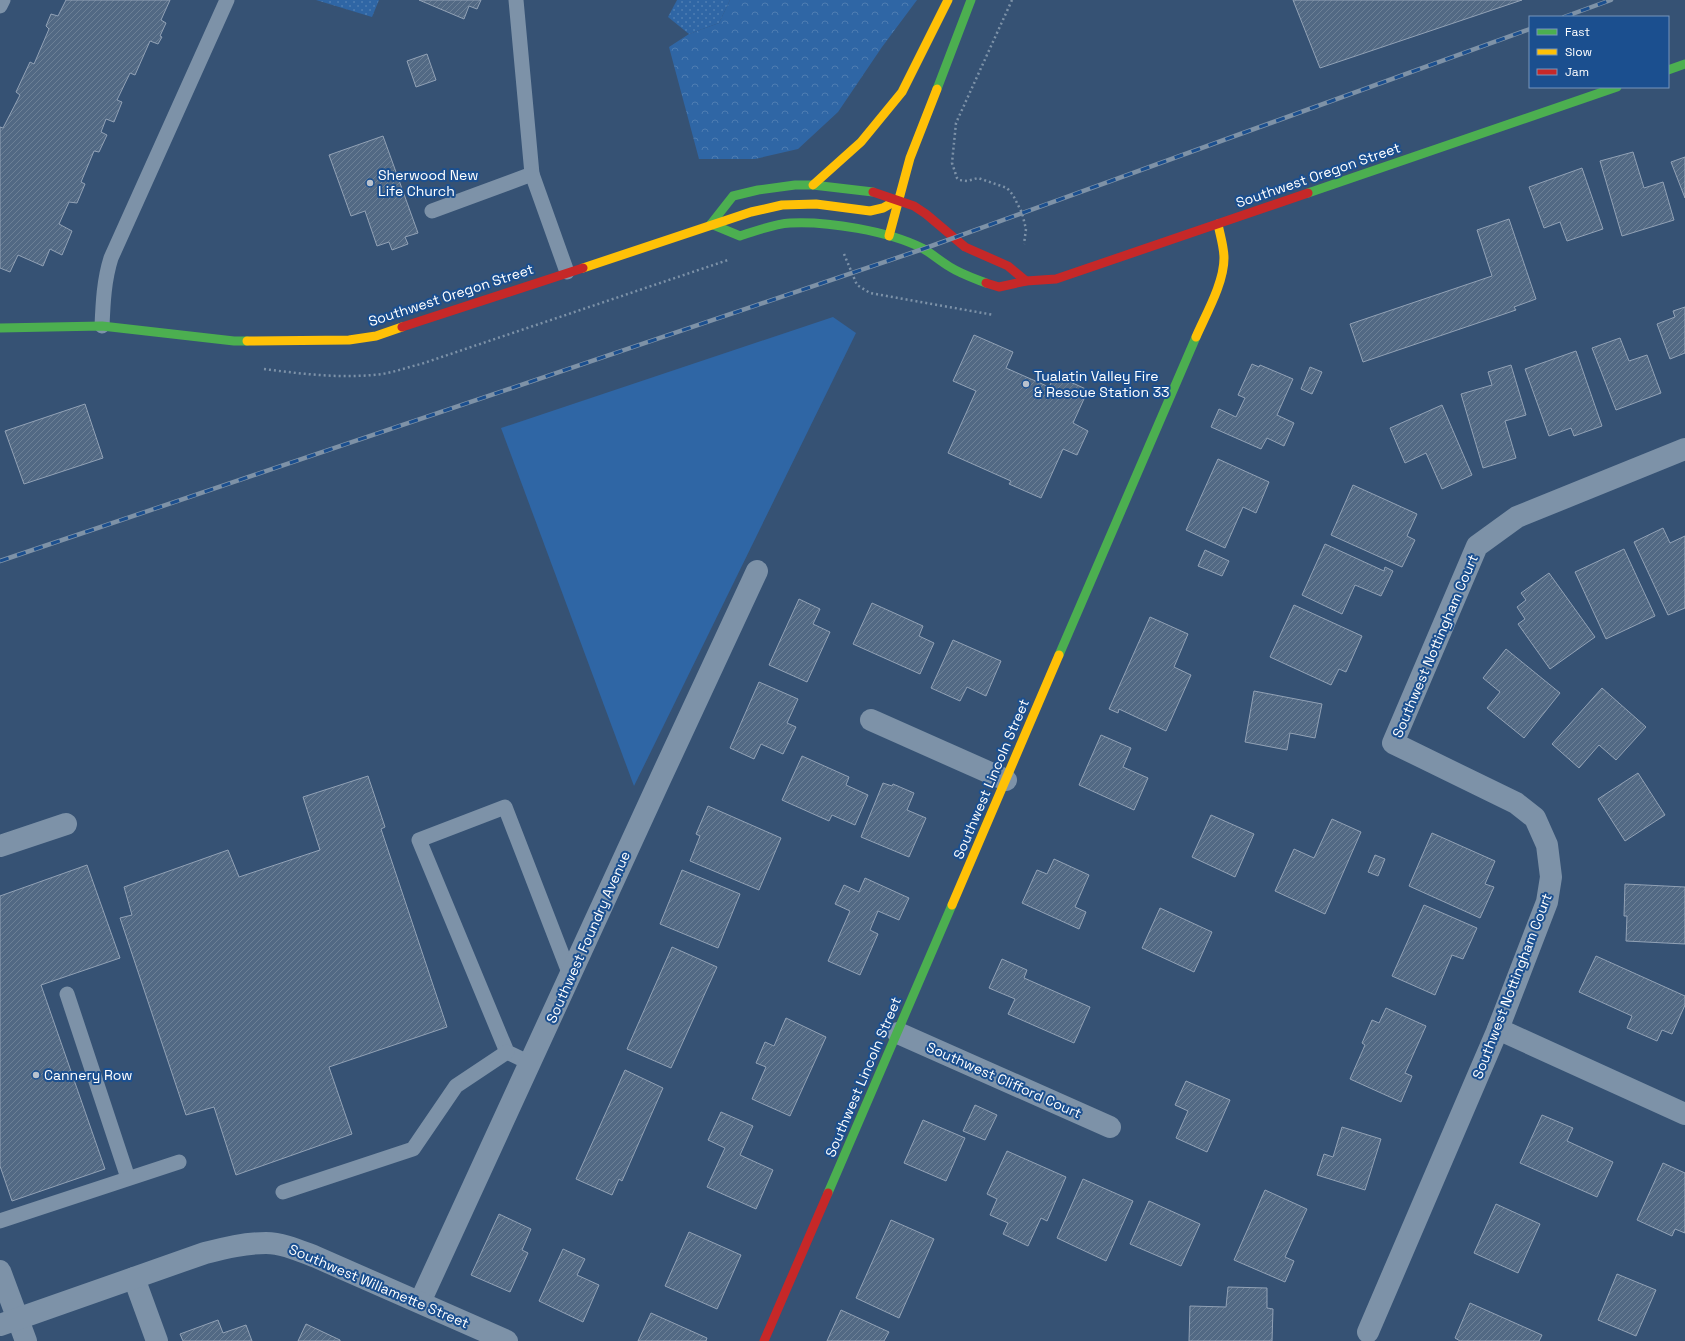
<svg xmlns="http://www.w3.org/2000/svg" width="1685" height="1341" font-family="'Space Grotesk',sans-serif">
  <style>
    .grass { fill: url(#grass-dots) }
    .forest { fill: url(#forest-crowns) }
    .green { fill: #2f66a5 }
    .building { fill: url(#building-hatch); stroke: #92a2b6 }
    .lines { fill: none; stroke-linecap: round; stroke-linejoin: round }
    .path { stroke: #7d92a8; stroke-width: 2.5; stroke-dasharray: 2 3; stroke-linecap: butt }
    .lane { stroke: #7d92a8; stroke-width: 15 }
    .street { stroke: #7d92a8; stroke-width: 22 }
    .fast { stroke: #4caf50; stroke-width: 9 }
    .slow { stroke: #ffc107; stroke-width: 9 }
    .jam { stroke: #c62828; stroke-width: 9 }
    .rail-casing { stroke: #7e92a7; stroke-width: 4.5 }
    .rail { stroke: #1b4f8f; stroke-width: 3; stroke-dasharray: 9; stroke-linecap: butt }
    .poi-dot { fill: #b9c2ce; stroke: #1b4f8f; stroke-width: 1.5 }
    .labels { text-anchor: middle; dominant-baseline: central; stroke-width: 4; stroke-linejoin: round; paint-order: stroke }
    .poi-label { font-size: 14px; fill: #fff; stroke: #1b4f8f; text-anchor: start }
    .street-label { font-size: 14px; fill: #fff; stroke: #1b4f8f }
  </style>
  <defs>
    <pattern id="grass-dots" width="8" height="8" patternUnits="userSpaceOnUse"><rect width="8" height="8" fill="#2f66a5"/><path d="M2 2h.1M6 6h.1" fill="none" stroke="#4e7db2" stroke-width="1.8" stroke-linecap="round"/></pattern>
    <pattern id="forest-crowns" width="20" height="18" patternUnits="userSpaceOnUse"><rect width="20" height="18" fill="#2f66a5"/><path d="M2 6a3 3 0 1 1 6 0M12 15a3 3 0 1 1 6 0" fill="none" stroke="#4e7db2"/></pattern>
    <pattern id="building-hatch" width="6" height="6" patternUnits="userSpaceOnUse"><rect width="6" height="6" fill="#526984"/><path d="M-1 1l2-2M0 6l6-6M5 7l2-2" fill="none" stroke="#6c8096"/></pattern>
  </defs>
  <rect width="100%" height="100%" fill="#365274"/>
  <g class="grass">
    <path d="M316,0H379L372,17Z"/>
    <path d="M677,0H730L719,23L689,34L668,17Z"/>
  </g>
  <path class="forest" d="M730,0H917L882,47L838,112L798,149L755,159H699L669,47L689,34L719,23Z"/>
  <path class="green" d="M833,317L856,333L634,786L501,428Z"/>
  <g class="building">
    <path d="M66,0H170L161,20L166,23L160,36L162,37L158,44L150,41L135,75L130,73L117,100L122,102L114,122L106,119L101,132L107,135L99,152L94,151L81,182L85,184L77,203L69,202L59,224L72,231L62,255L50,249L43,266L18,255L10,272L0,268V127L3,128L20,95L16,92L30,62L34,64L49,29L46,26L51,14L58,16Z"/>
    <path d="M419,0H481L477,9L469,6L464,19Z"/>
    <path d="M1293,0H1522L1320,68Z"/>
    <path d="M427,54L436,80L416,87L407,61Z"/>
    <path d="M383,136L418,233L405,237L408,244L392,250L389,242L377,246L365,211L351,216L329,155Z"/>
    <path d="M1633,152L1644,188L1663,182L1674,220L1622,236L1600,161Z"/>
    <path d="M1685,157V198L1671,162Z"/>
    <path d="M1582,168L1603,229L1567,241L1560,222L1544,228L1529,187Z"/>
    <path d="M1509,219L1536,299L1514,307L1516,310L1363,362L1350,324L1492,276L1477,230Z"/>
    <path d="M1685,307V353L1670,359L1657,324L1675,317L1673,311Z"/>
    <path d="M974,335L1013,352L1006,368L1049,387L1055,375L1088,390L1073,423L1088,431L1077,455L1063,449L1041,498L1009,484L1011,481L948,453L976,391L953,381Z"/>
    <path d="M1620,338L1629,361L1647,355L1661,393L1616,410L1592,348Z"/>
    <path d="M1576,351L1602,426L1574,436L1571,428L1549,436L1525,369Z"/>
    <path d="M1252,364L1259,367L1260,365L1293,379L1277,415L1294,423L1284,446L1267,438L1261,449L1211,427L1219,409L1236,417L1245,398L1238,395Z"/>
    <path d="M1511,365L1526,415L1505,421L1516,458L1483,468L1461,394L1492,385L1488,372Z"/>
    <path d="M1310,367L1322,372L1312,394L1301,389Z"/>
    <path d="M85,404L103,458L24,484L5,431Z"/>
    <path d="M1442,405L1472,475L1442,489L1426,453L1405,463L1390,428Z"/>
    <path d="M1218,459L1269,482L1256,513L1243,507L1225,548L1186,530Z"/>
    <path d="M1353,485L1417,514L1407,536L1415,540L1402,567L1331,535Z"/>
    <path d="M1663,528L1670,543L1685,536V608L1668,615L1634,542Z"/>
    <path d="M1325,544L1384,571L1385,567L1393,571L1381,596L1355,585L1342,614L1302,595Z"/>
    <path d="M1624,549L1655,616L1606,639L1575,572Z"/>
    <path d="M1205,550L1229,561L1222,576L1198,566Z"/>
    <path d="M1549,573L1595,637L1550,669L1518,624L1525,619L1517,607L1526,600L1521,593Z"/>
    <path d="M799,599L820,609L813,624L830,632L807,682L769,665Z"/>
    <path d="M872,603L923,626L919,636L934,643L920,674L853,644Z"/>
    <path d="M1294,605L1362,636L1346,672L1339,669L1331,685L1270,657Z"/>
    <path d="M1150,617L1188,634L1174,667L1191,675L1166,731L1119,709L1118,713L1109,709Z"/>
    <path d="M953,640L1001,661L986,696L967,687L960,701L931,688Z"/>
    <path d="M1506,649L1560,693L1524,738L1487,708L1500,692L1483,678Z"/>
    <path d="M759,682L798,699L787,723L796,727L783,754L761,744L754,759L730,748Z"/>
    <path d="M1602,688L1646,727L1616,760L1599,745L1579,768L1552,744Z"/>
    <path d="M1254,691L1322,704L1315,738L1290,733L1287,750L1245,742Z"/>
    <path d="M1101,735L1131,748L1123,767L1148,778L1134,810L1079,785Z"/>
    <path d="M802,756L849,777L846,785L868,795L855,825L832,815L829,821L782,800Z"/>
    <path d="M1638,773L1665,815L1625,841L1598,799Z"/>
    <path d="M368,776L385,827L381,829L447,1027L329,1067L352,1134L236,1175L214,1107L186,1115L120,918L132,915L124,887L228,850L239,877L320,850L303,797Z"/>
    <path d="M883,783L892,786L893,784L914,793L907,810L926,818L909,857L861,837Z"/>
    <path d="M708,806L781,838L759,890L690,861L700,836L696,834Z"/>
    <path d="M1211,815L1254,834L1235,877L1192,857Z"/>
    <path d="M1332,819L1361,832L1325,914L1275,891L1294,849L1314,858Z"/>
    <path d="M1432,833L1495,861L1485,884L1494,887L1480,918L1409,886Z"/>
    <path d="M1375,855L1385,859L1378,876L1368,872Z"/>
    <path d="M1054,859L1089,875L1075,907L1086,912L1079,929L1022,903L1037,870L1047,874Z"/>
    <path d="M87,865L120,958L41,985L105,1169L12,1201L0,1166V896Z"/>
    <path d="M682,870L740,894L718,948L660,924Z"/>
    <path d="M865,878L909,898L899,920L878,911L870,930L878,934L860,975L828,961L850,911L835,904L844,885L859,892Z"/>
    <path d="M1625,884L1685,887V944L1626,941L1627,916H1624Z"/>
    <path d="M1424,905L1477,928L1463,959L1452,955L1435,995L1392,976Z"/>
    <path d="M1160,908L1212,932L1194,972L1142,948Z"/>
    <path d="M672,947L717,967L671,1068L627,1049Z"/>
    <path d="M1596,956L1685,996V1005L1672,1034L1662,1030L1657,1041L1627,1028L1632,1016L1579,992Z"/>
    <path d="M1002,959L1027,970L1024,978L1090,1007L1074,1043L1008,1014L1015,999L989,988Z"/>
    <path d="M1386,1008L1426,1026L1405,1073L1412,1076L1401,1102L1350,1079L1365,1045L1362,1043L1372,1020L1379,1023Z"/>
    <path d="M786,1018L826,1037L790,1116L752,1099L766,1067L756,1063L765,1042L774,1046Z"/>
    <path d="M625,1070L663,1088L622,1181L619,1179L612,1195L576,1179Z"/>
    <path d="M1186,1081L1230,1100L1207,1152L1176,1138L1188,1111L1175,1105Z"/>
    <path d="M975,1105L997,1115L985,1140L963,1131Z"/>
    <path d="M721,1112L753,1126L740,1155L773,1170L756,1209L707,1187L725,1148L708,1140Z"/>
    <path d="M1542,1115L1573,1128L1567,1141L1613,1162L1597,1197L1520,1163Z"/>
    <path d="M923,1120L965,1138L946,1181L904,1163Z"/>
    <path d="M1342,1127L1381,1139L1365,1190L1317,1175L1324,1154L1333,1157Z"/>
    <path d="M1007,1151L1066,1177L1047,1221L1041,1218L1028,1246L1003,1234L1008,1223L990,1215L997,1199L987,1194Z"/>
    <path d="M1663,1163L1685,1173V1233L1675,1229L1672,1236L1637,1220Z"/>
    <path d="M1083,1179L1133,1201L1106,1261L1057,1238Z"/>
    <path d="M1265,1190L1307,1209L1285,1257L1294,1261L1285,1282L1234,1260Z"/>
    <path d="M1149,1201L1200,1224L1181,1266L1130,1244Z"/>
    <path d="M1496,1204L1540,1224L1518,1273L1474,1253Z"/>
    <path d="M499,1214L531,1229L522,1250L528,1253L510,1292L471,1275Z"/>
    <path d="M891,1220L934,1239L899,1318L856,1298Z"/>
    <path d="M689,1232L741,1255L717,1309L665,1286Z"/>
    <path d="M563,1249L585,1259L577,1275L599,1285L583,1322L539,1301Z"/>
    <path d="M1617,1274L1656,1290L1636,1336L1598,1320Z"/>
    <path d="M1228,1287L1267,1288V1308L1273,1309L1272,1341H1189L1190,1306L1226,1307Z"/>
    <path d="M1470,1303L1542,1335L1539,1341H1460L1455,1338Z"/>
    <path d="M841,1310L889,1332L884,1341H827Z"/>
    <path d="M651,1313L707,1338L706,1341H638Z"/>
    <path d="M218,1320L223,1333L246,1325L252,1341H183L180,1334Z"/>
    <path d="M306,1324L340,1340V1341H298Z"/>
  </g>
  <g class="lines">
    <g class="path">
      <path d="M1012,0L956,123L952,163L957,178L959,180L967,181L978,178L1007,188L1013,195L1022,213L1026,229L1024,244"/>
      <path d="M844,254L857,285L870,293L994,315"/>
      <path d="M264,369C303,374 342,379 382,374C395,372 408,367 421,364L728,260"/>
    </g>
    <g class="lane">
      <path d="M516,0L532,174"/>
      <path d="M0,6L3,0"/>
      <path d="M432,211L532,174L567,272"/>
      <path d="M102,326C103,303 104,280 111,258L227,0"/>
      <path d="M67,994L128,1178"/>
      <path d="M530,1063L507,1052L419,840L505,807L570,975"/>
      <path d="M283,1192L413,1149L456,1086L507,1052"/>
      <path d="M0,1221L179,1162"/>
    </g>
    <g class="street">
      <path d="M871,720L1006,780"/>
      <path d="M0,846L66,824"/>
      <path d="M1498,1029L1685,1114"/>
      <path d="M898,1033L1110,1127"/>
      <path d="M0,1271L26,1341"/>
      <path d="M134,1278L157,1341"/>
      <path d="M420,1302C532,1059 643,814 757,571"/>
      <path d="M0,1325L205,1253C225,1248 245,1243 266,1243C283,1243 300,1251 316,1257L507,1341"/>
      <path d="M1368,1332L1498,1029L1547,902L1551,877L1547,845L1535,818L1516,803L1393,743L1477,546L1517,517L1685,449"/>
    </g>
    <g class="fast">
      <path d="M1668,70L1685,64"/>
      <path d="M937,89L971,0"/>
      <path d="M1308,193L1617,87"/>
      <path d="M711,224L740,236C756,231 773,224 790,223C828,221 888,231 922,248C931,253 940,261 950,267C961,274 973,278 986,283"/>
      <path d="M711,224L733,196L758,190L795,185H813L873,192"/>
      <path d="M0,328L102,326L234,341H247"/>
      <path d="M1059,655L1196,337"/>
      <path d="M828,1193L952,905"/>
    </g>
    <g class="slow">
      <path d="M813,185L861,142L902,92L948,0"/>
      <path d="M889,236L910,158L937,89"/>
      <path d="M583,268L751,212L782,205L816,204L870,211L883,208L899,199"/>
      <path d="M1196,337C1206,314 1224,283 1224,258C1224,247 1220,235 1218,224"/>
      <path d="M247,341L349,340L376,336L402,327"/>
      <path d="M952,905L1059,655"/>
    </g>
    <g class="jam">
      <path d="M873,192L914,206L926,214L965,247L1008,266L1026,281"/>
      <path d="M986,283L999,287L1026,281L1056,279L1308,193"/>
      <path d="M402,327L583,268"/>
      <path d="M764,1341L828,1193"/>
    </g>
    <g class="rail-casing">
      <g id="rail">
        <path d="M1564,17L1611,0"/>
        <path d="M0,561L923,249L1530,29"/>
      </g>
    </g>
    <use href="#rail" class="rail"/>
  </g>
  <g class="poi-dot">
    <circle cx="370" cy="183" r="4"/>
    <circle cx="1026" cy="384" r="4"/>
    <circle cx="36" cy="1075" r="4"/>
  </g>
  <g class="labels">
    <g class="poi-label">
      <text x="378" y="175">Sherwood New<tspan x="378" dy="16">Life Church</tspan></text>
      <text x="1034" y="376">Tualatin Valley Fire<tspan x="1034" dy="16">&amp; Rescue Station 33</tspan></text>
      <text x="44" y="1075">Cannery Row</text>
    </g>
    <g class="street-label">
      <text transform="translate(1318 175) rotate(-19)">Southwest Oregon Street</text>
      <text transform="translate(451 295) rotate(-18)">Southwest Oregon Street</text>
      <text transform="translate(1435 646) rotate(-67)">Southwest Nottingham Court</text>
      <text transform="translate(991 779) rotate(-67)">Southwest Lincoln Street</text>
      <text transform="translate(588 937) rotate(-66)">Southwest Foundry Avenue</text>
      <text transform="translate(1512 986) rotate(-69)">Southwest Nottingham Court</text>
      <text transform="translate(863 1077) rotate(-67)">Southwest Lincoln Street</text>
      <text transform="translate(1004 1080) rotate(24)">Southwest Clifford Court</text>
      <text transform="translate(379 1286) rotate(23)">Southwest Willamette Street</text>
    </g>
  </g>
  <rect x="1529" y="16" width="140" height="72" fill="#1b4f8f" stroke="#7695bc"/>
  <rect x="1537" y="29" width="20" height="6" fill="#4caf50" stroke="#7695bc"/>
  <text x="1565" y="36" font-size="12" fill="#ffffff">Fast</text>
  <rect x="1537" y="49" width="20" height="6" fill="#ffc107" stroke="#7695bc"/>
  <text x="1565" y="56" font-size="12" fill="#ffffff">Slow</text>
  <rect x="1537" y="69" width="20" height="6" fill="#c62828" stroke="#7695bc"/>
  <text x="1565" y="76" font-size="12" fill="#ffffff">Jam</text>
</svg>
